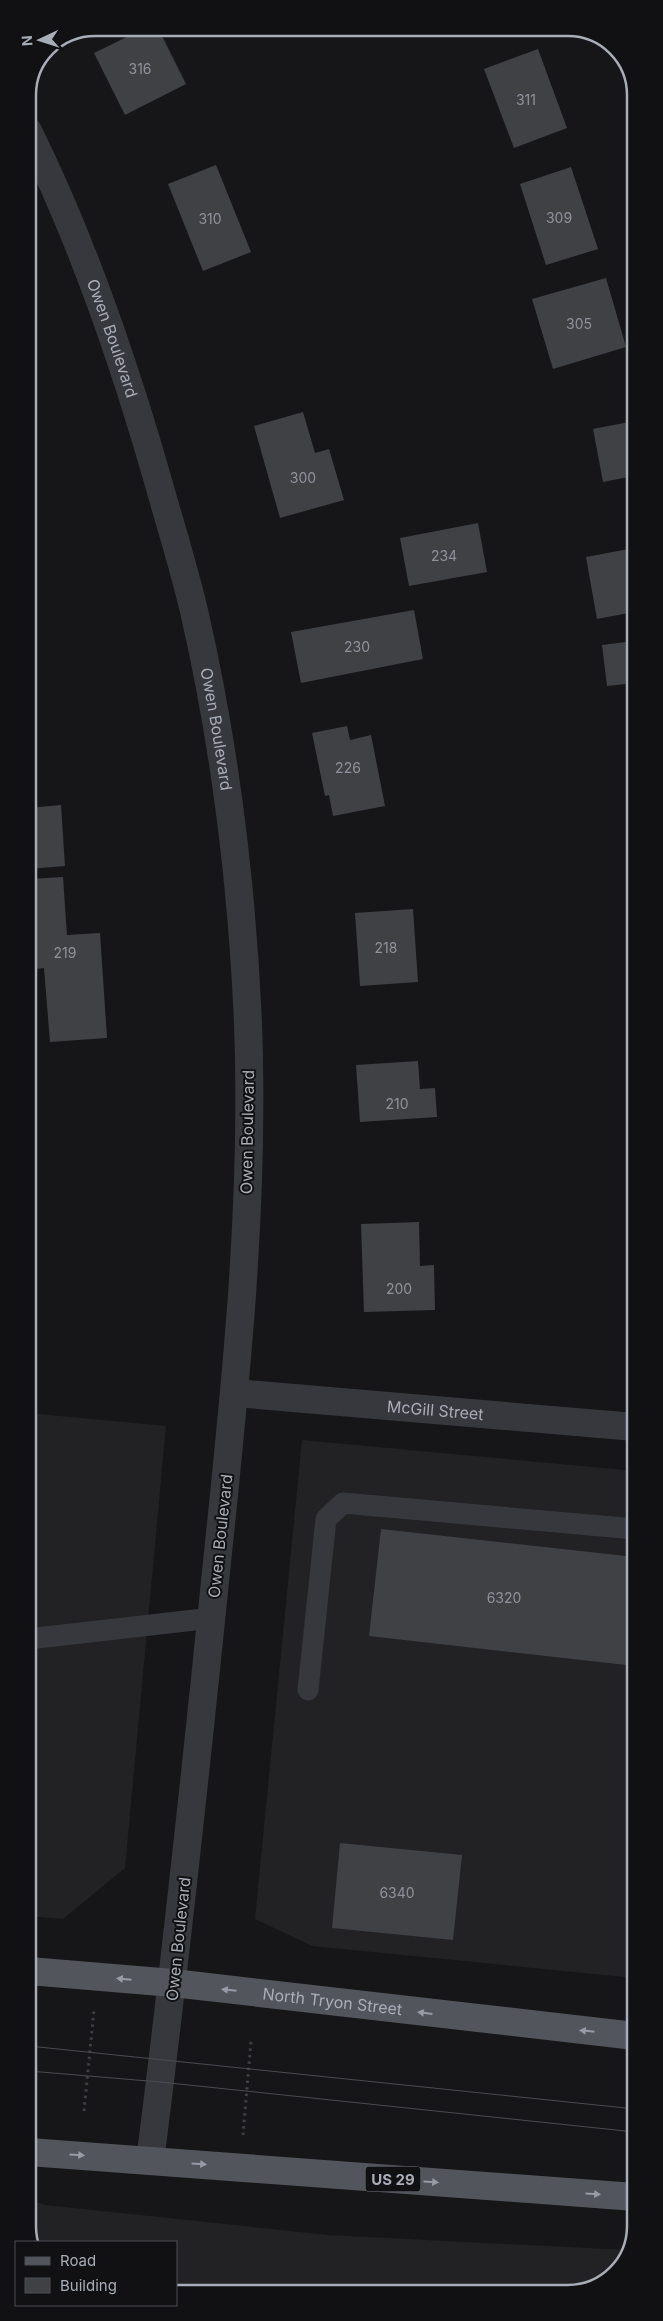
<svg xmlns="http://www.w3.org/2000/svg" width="663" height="2321" font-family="Inter,sans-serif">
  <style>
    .built { fill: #222225 }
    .building { fill: #404145 }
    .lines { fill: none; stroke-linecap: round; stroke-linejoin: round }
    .path { stroke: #3d3f44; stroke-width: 3; stroke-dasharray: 2.5 4; stroke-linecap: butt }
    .service { stroke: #37383d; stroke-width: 21 }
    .minor { stroke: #37383d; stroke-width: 28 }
    .primary { stroke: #53555c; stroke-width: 28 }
    .tram { stroke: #4a4c52; stroke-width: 1 }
    .oneway { fill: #979ba6 }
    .labels { text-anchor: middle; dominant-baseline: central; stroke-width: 4; stroke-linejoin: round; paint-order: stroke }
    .number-label { font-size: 14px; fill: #8e929b }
    .shield { fill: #111113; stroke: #7b7e86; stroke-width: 1 }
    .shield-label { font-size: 15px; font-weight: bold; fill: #a8adb8 }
    .street-label { font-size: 16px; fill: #a8adb8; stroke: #111113 }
    .rim { fill: none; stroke: #a8adb8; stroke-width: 2.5 }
  </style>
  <rect width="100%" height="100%" fill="#161618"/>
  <g class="built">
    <path d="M28,1413L166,1426L125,1868L63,1919L29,1916Z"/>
    <path d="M302,1440L635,1471V1978L312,1946L255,1919Z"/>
    <path d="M29,2200L45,2205L328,2235L627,2250L619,2270L581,2292L176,2293V2242H31L29,2239Z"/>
  </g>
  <g class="building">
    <path d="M145,28H158L186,84L125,115L94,53Z"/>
    <path d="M538,49L567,128L514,148L484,69Z"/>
    <path d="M216,165L251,252L203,271L168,184Z"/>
    <path d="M571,167L598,249L546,265L520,184Z"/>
    <path d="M606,278L626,347L553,369L532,299Z"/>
    <path d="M303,412L315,453L329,449L344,500L280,518L254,426Z"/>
    <path d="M634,421V476L603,482L593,429Z"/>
    <path d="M478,523L487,572L409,586L400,538Z"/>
    <path d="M634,548V612L597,619L586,557Z"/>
    <path d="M414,610L423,659L301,683L291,632Z"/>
    <path d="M634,641L635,683L607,686L602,645Z"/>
    <path d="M347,726L350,740L371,735L385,806L333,816L329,795L325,796L312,733Z"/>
    <path d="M61,805L65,866L28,869V808Z"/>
    <path d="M63,877L67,935L100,933L107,1038L50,1042L44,968L28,970V879Z"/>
    <path d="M413,909L418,982L360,986L355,913Z"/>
    <path d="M418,1061L420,1089L435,1088L437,1117L360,1122L356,1065Z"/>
    <path d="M419,1222L420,1266L434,1265L435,1310L364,1312L361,1224Z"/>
    <path d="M381,1529L635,1557V1666L369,1636Z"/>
    <path d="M340,1843L462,1855L453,1940L332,1928Z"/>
  </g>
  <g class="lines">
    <g class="path">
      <path d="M84,2111L94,2010"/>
      <path d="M243,2135L251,2041"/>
    </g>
    <g class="service">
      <path d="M28,1639L212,1618"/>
      <path d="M308,1690L326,1519L343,1503L635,1529"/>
    </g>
    <g class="minor">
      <path id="s1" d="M28,131C83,242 124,362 158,481C170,524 184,568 194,611C225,746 242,885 248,1023C255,1206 235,1390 216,1572C196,1769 175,1965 150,2161"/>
      <path id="s2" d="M235,1393L635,1427"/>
    </g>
    <g class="primary">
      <path id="s3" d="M29,1971L173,1983L635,2036"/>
      <path d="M29,2152L635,2197"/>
    </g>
    <g class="tram">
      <path d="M29,2046L635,2109"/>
      <path d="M29,2071L160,2082L635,2132"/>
    </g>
  </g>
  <defs><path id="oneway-solid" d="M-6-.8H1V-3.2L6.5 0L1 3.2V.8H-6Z" transform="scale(1.25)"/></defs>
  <g class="oneway">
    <use href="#oneway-solid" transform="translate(124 1979) rotate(-175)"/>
    <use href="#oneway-solid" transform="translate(229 1990) rotate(-174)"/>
    <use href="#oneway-solid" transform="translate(425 2013) rotate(-173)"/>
    <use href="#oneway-solid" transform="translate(587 2031) rotate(-174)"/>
    <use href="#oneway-solid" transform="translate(77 2155) rotate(4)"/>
    <use href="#oneway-solid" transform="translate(199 2164) rotate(4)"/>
    <use href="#oneway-solid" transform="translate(431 2182) rotate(4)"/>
    <use href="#oneway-solid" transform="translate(593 2194) rotate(4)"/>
  </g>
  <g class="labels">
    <g class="number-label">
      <text x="140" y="68">316</text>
      <text x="526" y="99">311</text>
      <text x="559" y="217">309</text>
      <text x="210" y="218">310</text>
      <text x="579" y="323">305</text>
      <text x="303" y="477">300</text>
      <text x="444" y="555">234</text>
      <text x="357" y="646">230</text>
      <text x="348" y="767">226</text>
      <text x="386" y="947">218</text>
      <text x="65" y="952">219</text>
      <text x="397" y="1103">210</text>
      <text x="399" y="1288">200</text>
      <text x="504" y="1597">6320</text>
      <text x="397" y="1892">6340</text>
    </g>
    <rect class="shield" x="365.5" y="2166.5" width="55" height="25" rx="4"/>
    <g class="shield-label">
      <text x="393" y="2179">US 29</text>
    </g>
    <g class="street-label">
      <text stroke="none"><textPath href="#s1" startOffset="224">Owen Boulevard</textPath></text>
      <text stroke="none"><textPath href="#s1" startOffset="629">Owen Boulevard</textPath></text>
      <text transform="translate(247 1132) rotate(-89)">Owen Boulevard</text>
      <text stroke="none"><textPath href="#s2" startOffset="201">McGill Street</textPath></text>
      <text transform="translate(220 1536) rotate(-84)">Owen Boulevard</text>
      <text transform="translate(178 1939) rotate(-84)">Owen Boulevard</text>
      <text stroke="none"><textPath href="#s3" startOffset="305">North Tryon Street</textPath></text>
    </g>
  </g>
  <path d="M0 0H663V2321H0ZM95 36H568A59 59 0 0 1 627 95V2226A59 59 0 0 1 568 2285H95A59 59 0 0 1 36 2226V95A59 59 0 0 1 95 36Z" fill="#111113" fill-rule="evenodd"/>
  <path class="rim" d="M95 36H568A59 59 0 0 1 627 95V2226A59 59 0 0 1 568 2285H95A59 59 0 0 1 36 2226V95A59 59 0 0 1 95 36Z"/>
  <rect x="15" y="2241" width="162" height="65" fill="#111113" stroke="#4d4f55"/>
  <rect x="25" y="2257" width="25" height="8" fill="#53555c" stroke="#4d4f55"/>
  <text x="60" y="2266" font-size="15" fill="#a8adb8">Road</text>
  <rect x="25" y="2278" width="25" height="15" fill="#404145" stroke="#4d4f55"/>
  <text x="60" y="2291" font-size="15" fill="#a8adb8">Building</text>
  <g transform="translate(40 40) rotate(266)" stroke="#111113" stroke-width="4" paint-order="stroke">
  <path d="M0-4L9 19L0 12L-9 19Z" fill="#a8adb8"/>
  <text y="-8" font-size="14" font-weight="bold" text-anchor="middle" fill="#a8adb8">N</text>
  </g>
</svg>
